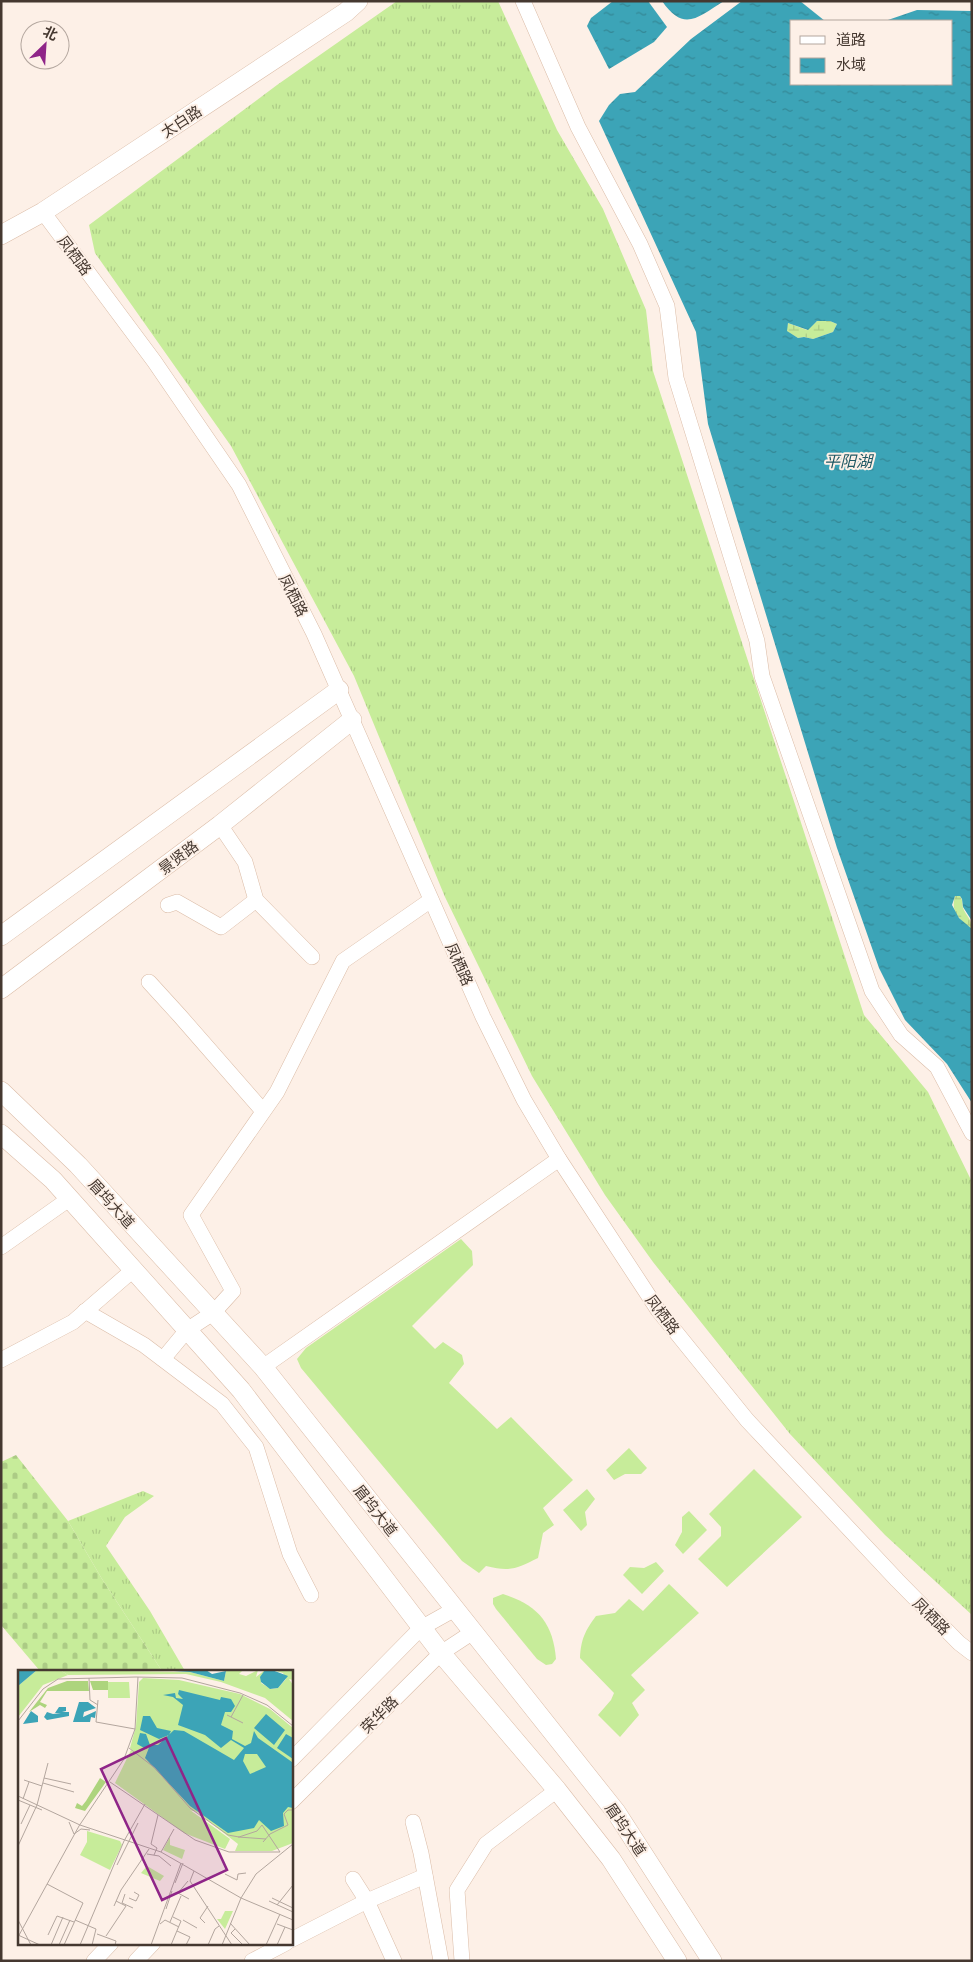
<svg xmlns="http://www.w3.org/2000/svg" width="973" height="1962" font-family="Lato,'Noto Sans SC',sans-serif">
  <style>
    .grass { fill: url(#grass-tufts) }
    .wetland { fill: url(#wetland-marsh) }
    .cemetery { fill: url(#cemetery-stones) }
    .garden { fill: #c7ec9a }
    .water { fill: url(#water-ripples); fill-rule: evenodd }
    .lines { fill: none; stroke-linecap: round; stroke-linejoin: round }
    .minor-casing { stroke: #dbbca7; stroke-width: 16 }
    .major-casing { stroke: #dbbca7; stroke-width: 20 }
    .minor { stroke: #fff; stroke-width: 15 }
    .major { stroke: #fff; stroke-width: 19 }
    .labels { text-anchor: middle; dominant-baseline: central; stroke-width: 4; stroke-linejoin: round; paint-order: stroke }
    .street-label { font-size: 15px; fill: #453830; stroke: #fdf0e7 }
    .water-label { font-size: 16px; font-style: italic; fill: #205964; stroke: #fdf0e7 }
    .inset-road { fill: none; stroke: #b3a69e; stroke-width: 1 }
    .view { fill: #8f2588; fill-opacity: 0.15; stroke: #8f2588; stroke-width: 2.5 }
    .inset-edge { fill: none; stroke: #453830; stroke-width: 2.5 }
  </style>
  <defs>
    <pattern id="grass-tufts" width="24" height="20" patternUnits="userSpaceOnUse" patternTransform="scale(1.25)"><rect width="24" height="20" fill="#c7ec9a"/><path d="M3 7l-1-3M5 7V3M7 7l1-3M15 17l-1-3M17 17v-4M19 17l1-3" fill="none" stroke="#accb85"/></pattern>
    <pattern id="wetland-marsh" width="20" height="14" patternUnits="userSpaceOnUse" patternTransform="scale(1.25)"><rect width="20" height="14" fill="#c7ec9a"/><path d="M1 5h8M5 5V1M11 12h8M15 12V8" fill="none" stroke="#accb85"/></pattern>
    <pattern id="cemetery-stones" width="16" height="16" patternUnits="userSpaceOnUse" patternTransform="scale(1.25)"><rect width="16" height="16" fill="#c7ec9a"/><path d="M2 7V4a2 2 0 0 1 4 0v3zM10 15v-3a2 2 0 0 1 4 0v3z" fill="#accb85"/></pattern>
    <pattern id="water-ripples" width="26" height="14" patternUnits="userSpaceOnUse" patternTransform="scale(1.25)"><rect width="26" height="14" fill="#3ca4b7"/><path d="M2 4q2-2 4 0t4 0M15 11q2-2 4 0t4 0" fill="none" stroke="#348795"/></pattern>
  </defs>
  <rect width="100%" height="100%" fill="#fdf0e7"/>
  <g class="grass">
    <path d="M397,1H498L557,130L603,209L646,310L653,371L864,1015L928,1092L972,1182V1615L885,1535L790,1434L653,1262L605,1195L532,1076L445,897L354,676L231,446L95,253L89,225L277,85Z"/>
    <path d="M143,1491L154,1496L125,1517L106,1546L150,1611L185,1671H162L102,1579L68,1521Z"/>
  </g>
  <g class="wetland">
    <path d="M817,321H830L837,324L833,332L813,339L804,337L798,338L786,331L788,323L807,330Z"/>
    <path d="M955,896H960C963,900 962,903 963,908C966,916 972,919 972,929C960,920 950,912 955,896Z"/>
  </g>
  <path class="cemetery" d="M16,1455L68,1521L102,1579L162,1671H40L1,1625V1462Z"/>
  <g class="garden">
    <path d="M461,1239L472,1251L473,1265L412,1326L435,1349L443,1342L462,1355L464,1364L449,1383L497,1429L511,1417L573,1480L543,1508L554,1525L543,1533L538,1558C516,1569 510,1572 486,1566L479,1573L462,1561L301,1368L297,1359L306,1348Z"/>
    <path d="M629,1448L647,1468L641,1474H625L614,1480L606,1470Z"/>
    <path d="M754,1469L802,1517L727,1587L698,1559L721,1536V1527L709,1514Z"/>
    <path d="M587,1489L595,1499L585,1512L587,1525L581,1531L563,1510Z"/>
    <path d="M689,1511L707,1530L683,1554L675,1545L682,1532V1517Z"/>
    <path d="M656,1562L664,1571L642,1594L623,1575L630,1567L644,1568Z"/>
    <path d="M669,1584L699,1613L631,1675L645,1690L632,1703L639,1715L620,1737L598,1715L611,1700L614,1693L580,1658C581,1639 585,1631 596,1616L615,1613L629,1599L643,1611Z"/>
    <path d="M503,1594C538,1605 553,1623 556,1659L552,1664L546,1665L537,1659L496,1609L493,1604V1598Z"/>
  </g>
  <g class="water">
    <path d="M613,1H648L667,27L654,42L609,69L587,26L591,18Z"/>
    <path d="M662,1H724C698,17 684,33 662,1Z"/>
    <path d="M742,1H800L825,21H792V84H952V21H885L917,10L972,11V921L963,907L962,899L960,896H955L952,905L959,918L972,929V1103L947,1064L905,1020L879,968L837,848L708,424L696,332L599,121L609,105L620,94L635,92L691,39ZM817,321H830L837,324L833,332L813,339L804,337L798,338L787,331L788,323L808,330Z"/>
  </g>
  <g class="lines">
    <g class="minor-casing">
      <g id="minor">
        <path d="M523,1L578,127L640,244L667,306L676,378L757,641L762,676L872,991L901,1035L937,1067L972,1133"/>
        <path d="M43,212L154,361L239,485L314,634L483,1017L524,1100L559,1159L658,1310L747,1420L897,1580L959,1643L972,1653"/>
        <path d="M220,825L245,862L256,900L312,957"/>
        <path d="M168,905L177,902L221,927L256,900"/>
        <path d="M149,982L180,1016L263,1111"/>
        <path d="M1,1247L69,1199"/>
        <path d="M85,1311L144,1345L222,1404L256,1447L290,1554L311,1595"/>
        <path d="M163,1359L187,1330L213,1313L233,1291L191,1215L277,1092L343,961L431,900"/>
        <path d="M1,1360L73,1322L133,1270"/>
        <path d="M263,1367L559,1159"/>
        <path d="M291,1760L421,1628L455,1609"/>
        <path d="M291,1802L441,1653L473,1632"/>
        <path d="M413,1822L421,1853L441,1961"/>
        <path d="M353,1879L367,1901L394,1961"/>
        <path d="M291,1940L367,1901L425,1876"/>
        <path d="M94,1961L111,1943"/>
        <path d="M136,1961L153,1943"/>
        <path d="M252,1961L286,1943"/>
        <path d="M462,1961L457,1890L486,1844L557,1790"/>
      </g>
    </g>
    <g class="major-casing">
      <g id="major">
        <path d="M1,235L43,212L346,12L358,1"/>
        <path d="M1,936L339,690"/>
        <path d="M1,989L220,825L352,720"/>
        <path d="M1,1091L78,1165L263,1367L616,1812L712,1961"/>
        <path d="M1,1134L53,1180L241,1390L441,1653L557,1790L611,1859L677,1961"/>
      </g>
    </g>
    <use href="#minor" class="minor"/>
    <use href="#major" class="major"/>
  </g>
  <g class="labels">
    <g class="street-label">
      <text transform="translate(181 121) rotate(-33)">太白路</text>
      <text transform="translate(75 255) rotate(53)">凤栖路</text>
      <text transform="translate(294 595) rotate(63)">凤栖路</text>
      <text transform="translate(178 857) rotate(-37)">景贤路</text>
      <text transform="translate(460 964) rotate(66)">凤栖路</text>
      <text transform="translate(112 1203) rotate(48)">眉坞大道</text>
      <text transform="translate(663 1314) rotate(53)">凤栖路</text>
      <text transform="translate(376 1510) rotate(52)">眉坞大道</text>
      <text transform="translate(932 1616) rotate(45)">凤栖路</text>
      <text transform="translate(379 1714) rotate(-45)">荣华路</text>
      <text transform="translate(626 1829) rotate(56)">眉坞大道</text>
    </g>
    <g class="water-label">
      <text x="848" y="460">平阳湖</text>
    </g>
  </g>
  <g transform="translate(18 1670)">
    <rect width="275" height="275" fill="#fdf0e7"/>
    <path d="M113,80L136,99L172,140L212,169L207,179L166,163L97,113Z" fill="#c7ec9a"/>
    <path d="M49,11H70L71,21H29L22,32L29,35L27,38L22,35L11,42L30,18ZM72,11H90V20H75ZM82,108L88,112L67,141L57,138L59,133L64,136L68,131Z" fill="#add47d"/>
    <path d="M42,0L172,2L206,11L208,1L205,0H225L221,4L228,6L240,0L238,7L247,0L243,13L253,19L260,18L268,9L265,3L254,0H275V10L271,9L275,15V51L247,28L203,12L168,4L50,5Z" fill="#c7ec9a"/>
    <path d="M129,196L146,206L142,211L123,203Z" fill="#c7ec9a"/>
    <path d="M19,0H42L50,5L25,15L0,47V16ZM125,8L161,10L222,24L252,39L275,58V173L254,181H217L220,174L179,142L171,140L112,78L118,56L121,12ZM90,12H111L112,28H90Z" fill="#c7ec9a"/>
    <path d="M155,27L164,34L165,41L160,54L150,57L160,43L159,34L151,31ZM69,161L102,171L104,175L92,200L62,185L69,172ZM152,167V175L167,180L164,189L145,180ZM207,241H215L207,259L199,249H203Z" fill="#c7ec9a"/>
    <path d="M0,0H19L0,16ZM140,0H188L194,4L208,1L206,11L172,2ZM247,0H254L270,6L260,18L252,19L243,12L242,7ZM161,20L202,30L203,27L213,29L217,36L213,42H207L203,55L215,61L214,69L227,76L233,73L236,61L240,68L274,92L275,138L270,137L265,143L266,156L253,161L241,150L236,158L210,163L172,136L127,88L132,75L128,79L119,74L122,63L128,64L132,75H140L156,60L166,61L216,90L226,78L213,70L203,78L187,65L160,55L165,35L155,27L145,25L157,23L158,28L165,29L160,24ZM227,84H239L248,97L232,104L225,91ZM61,32H70L78,38L66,42L65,47L78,41L77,48L73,47L72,52H55ZM41,37H48V41L44,42H51V46L29,50L26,47L29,42L35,44L43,43H37ZM13,41L20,46V52L5,54ZM248,44L267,60L256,75L236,58ZM125,46H132L139,58L153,61L151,65L141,69L122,60ZM268,64L275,68V89L259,78Z" fill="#3ca4b7" fill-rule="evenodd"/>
    <path class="inset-road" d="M71,8L72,30L80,35M80,30L78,52L117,59M209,45L225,53M213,47L225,25M0,51L25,19L40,9L118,7L164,8L222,23L249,35L275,56M26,108L53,114M6,110L24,116M92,112L177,170L211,182H262L244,155L239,161L221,167L210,165L172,138L137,98L111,78M25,113L56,122M0,126L62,155L143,182L223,228L275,250M5,129L11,112M0,130L24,140M51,152L56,164L63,159L72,160M3,154L12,135M220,167L248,169M245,172L252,164L270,155L266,144L270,140H275M0,176L19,135L30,93M143,182L156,159M129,184L141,186L153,196M136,185L139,178L133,174L140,145M99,195L120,153M176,201L172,211L214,275M207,204L219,210L220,204L228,203M170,211L160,223L171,229M157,213L165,193M29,214L65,233L46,275M107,224L104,233L115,238M111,228L118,231L121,225L116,222M254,228L275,238M251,231L275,242M259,235L275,215M96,236L103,220L131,179M148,239L154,221M0,250L13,275M57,250L78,259L74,275M165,250L179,258M152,252L163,226M187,253L182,248L190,236M212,253L232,275M142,254L147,250L161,257M259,254L275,260M217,259L213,263L225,275M159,261L172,267L168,275M79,264L98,271L97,275M0,265L22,275M30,265L39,246L56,252M88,266L108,236L98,231M0,267L61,156L106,89L117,59L120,7M33,275L45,247M41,275L52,250M62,275L106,171L127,134M133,275L163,193M153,275L163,251L155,247M190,275L197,259L201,256M204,275L223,228L238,204L275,174M248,275L262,244M259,275L267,257"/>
    <path class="view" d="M148,68L209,200L144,230L83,99Z"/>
    <rect width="275" height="275" class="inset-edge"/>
  </g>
  <rect width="973" height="1962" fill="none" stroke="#453830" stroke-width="5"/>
  <rect x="790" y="20" width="162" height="65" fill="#fdf0e7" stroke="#b3a69e"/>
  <rect x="800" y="36" width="25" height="8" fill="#ffffff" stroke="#b3a69e"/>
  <text x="836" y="45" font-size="15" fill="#453830">道路</text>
  <rect x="800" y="58" width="25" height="15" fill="url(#water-ripples)" stroke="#b3a69e"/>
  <text x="836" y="70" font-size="15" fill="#453830">水域</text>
  <g transform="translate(45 45) rotate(25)"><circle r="24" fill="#fdf0e7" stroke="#b3a69e"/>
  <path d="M0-4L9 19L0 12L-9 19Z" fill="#8f2588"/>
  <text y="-8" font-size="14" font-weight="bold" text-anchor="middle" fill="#453830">北</text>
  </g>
</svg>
